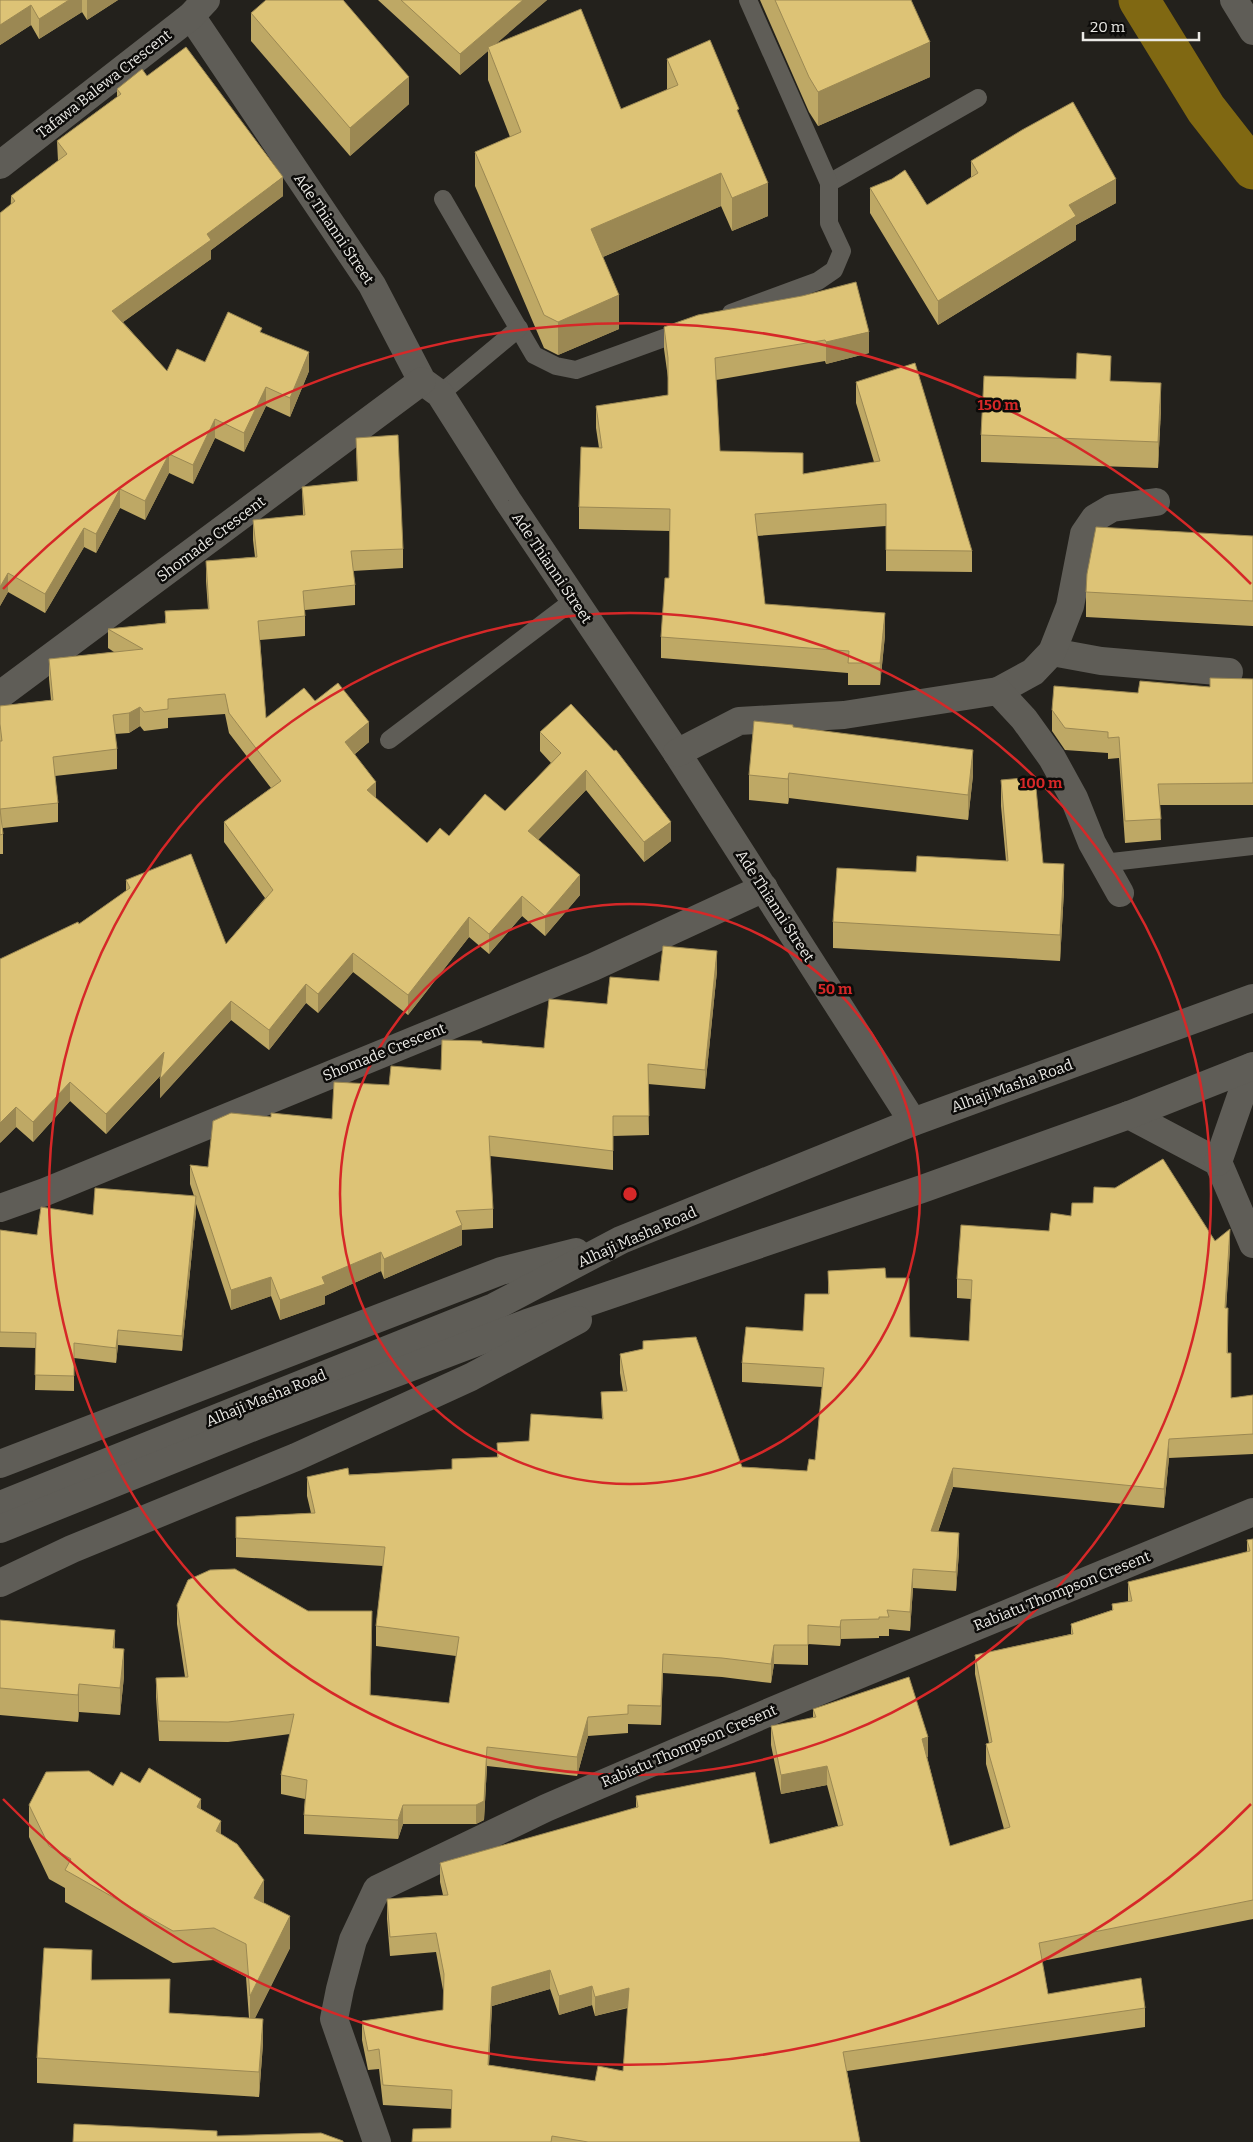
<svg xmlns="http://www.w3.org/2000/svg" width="1253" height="2142" font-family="Bitter,serif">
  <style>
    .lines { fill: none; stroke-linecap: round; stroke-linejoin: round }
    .canal { stroke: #806812; stroke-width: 41 }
    .lane { stroke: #5f5d57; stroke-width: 18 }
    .street { stroke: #5f5d57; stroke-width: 28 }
    .secondary { stroke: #5f5d57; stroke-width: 28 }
    .wall { fill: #bea865; fill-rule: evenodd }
    .shaded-wall { fill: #9b8853 }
    .building { fill: #ddc376; stroke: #9b8853; fill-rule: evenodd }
    .ring { fill: none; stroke: #d62828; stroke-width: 2.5 }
    .labels { text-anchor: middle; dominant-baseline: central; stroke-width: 5; stroke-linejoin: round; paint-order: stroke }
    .street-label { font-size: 15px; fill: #ebeae6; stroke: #0c0b09 }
    .centre { fill: #d62828; stroke: #0c0b09; stroke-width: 2.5 }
    .ring-label { font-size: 15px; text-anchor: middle; font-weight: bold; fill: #d62828; stroke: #0c0b09; stroke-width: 5; stroke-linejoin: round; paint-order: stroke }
  </style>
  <rect width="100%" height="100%" fill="#23211c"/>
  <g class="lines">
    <path class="canal" d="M1139,0L1206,109L1253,169"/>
    <g class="lane">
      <path d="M829,183L978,98"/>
      <path d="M443,199L534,355L556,366L576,370L686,330"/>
      <path d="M731,313L818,281L834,270L842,251L829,223V183L748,0"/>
      <path d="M440,394L519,328"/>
      <path d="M389,740L574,600"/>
      <path d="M1103,863L1253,846"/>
    </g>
    <g class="street">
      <path d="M1234,0L1253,31"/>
      <path d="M191,16L372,285L422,381L440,394L508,501L677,753L913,1122"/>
      <path d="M0,165L191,16L206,0"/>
      <path d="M1052,652L1101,661L1229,672"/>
      <path d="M998,691L1033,672L1052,652L1070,606L1084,534L1095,518L1112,508L1156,502"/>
      <path d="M0,695L422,381"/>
      <path d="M677,753L739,721L844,715L998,691L1024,719L1052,758L1074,798L1092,843L1120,893"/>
      <path d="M1129,1115L1218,1162L1253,1244"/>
      <path d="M1218,1162L1251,1067"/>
      <path d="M0,1208L45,1192L593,967L764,888"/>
      <path d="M377,2142L334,2019L340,1989L353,1940L377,1889L546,1808L786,1705L1253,1512"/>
    </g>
    <g class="secondary">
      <path d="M0,1464L501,1271L576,1252"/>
      <path d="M0,1505L494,1307L621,1240L913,1122L1253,998"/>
      <path d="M0,1529L256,1426L527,1323L922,1189L1129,1115L1253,1066"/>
      <path d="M0,1583L72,1549L296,1457L471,1377L578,1320"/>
    </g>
  </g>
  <g class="wall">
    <path d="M0,0H118L87,20L82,12L39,39L31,25L0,45Z"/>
    <path d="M378,0H547L496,43L621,109L667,90V59L739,116L768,216L732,231L721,206L603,257L619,329L558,355L544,348L475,186V152L510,137L488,80V51L460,75Z"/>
    <path d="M760,0H911L930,77L818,126L809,112Z"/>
    <path d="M251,13L409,104L350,156L251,41Z"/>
    <path d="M147,76L283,196L211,250V259L123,322L167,371L205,362L262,333L309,371L290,417L266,406L244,452L215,438L193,484L169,473L145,520L120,508L96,553L84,547L45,613L8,592L0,606L11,196L58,161L57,141L117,97V89Z"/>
    <path d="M971,161L1116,203L1076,225V240L938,325L870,213V188L927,205L971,178Z"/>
    <path d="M802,296L869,353L826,364L825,361L716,380L720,451L803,474L874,462L856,403V382L972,551V572L886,571V526L757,536L765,604L885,635L880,685H848V673L661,658V637L669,578L670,531L579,529V507L599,448L596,428V406L668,395V378L664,349V327Z"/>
    <path d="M1111,381L1161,409L1158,468L981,462V435Z"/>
    <path d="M356,438L403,549V568L353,571L355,585V605L305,610V636L260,640L266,718L315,701L369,742L355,754L376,798L427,843L449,836L505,811L551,763L540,751V732L671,841L644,862L586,790L538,840L580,895L545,936L522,916L489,954L469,937L408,1015L353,972L318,1013L306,1003L269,1050L231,1020L160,1098L161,1075L106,1134L70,1101L33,1142L16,1127L0,1143L79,924L126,891V880L226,944L265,898L224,842V822L271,788L229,733L225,714L168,718V728L144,731L140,726L129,733L115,734L117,749V769L55,776L58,803V822L3,828V854H0V706L51,700L49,679V659L114,652L108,648V629L165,623V611L208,609L206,581V561L255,557L253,540V520L303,515L302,487L357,481Z"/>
    <path d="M1253,536V626L1086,617V592Z"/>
    <path d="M1253,679V805H1160L1161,840L1125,843L1119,758L1108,759V753L1065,750L1052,731V710L1138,693L1210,687Z"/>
    <path d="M793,727L973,775L968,820L789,798L788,804L749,800V775Z"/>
    <path d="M1001,780L1043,863L1064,890L1060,961L833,948V922L916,872L1006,861L1001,806Z"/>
    <path d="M717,971L705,1089L648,1084L649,1135L613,1136V1170L490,1156L493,1209V1228L462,1230V1245L384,1279L381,1271L325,1296V1304L280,1320L271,1296L231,1310L196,1204V1212L182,1351L118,1345L116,1363L74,1358V1391L35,1390L36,1348L0,1347V1230L37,1235L93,1215L194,1196L190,1184V1165L208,1167L271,1117L332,1119L389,1085L441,1070L482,1043L544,1048L607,1004L659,981Z"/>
    <path d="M1215,1241L1230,1248L1226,1308L1228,1353L1231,1398L1253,1395V1454L1169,1458L1164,1508L953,1487L938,1532L959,1552L956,1591L913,1588L910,1631L889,1629V1636H879V1638L841,1639L840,1646L808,1644V1665L774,1664L771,1683L722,1677L663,1673L661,1725L628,1724V1733L588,1736L577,1776L487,1766L484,1820L476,1824H403L398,1839L304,1834V1815L305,1799L281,1794V1775L290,1734L228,1742L159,1741L156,1697V1678L185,1677L177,1624V1605L308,1611L372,1631L370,1695L449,1703L456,1656L376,1646V1626L383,1566L236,1557V1517L311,1513L307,1496V1477L452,1469V1459L497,1457V1443L529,1441L602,1419L601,1392L623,1391L620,1373V1354L643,1349V1341L742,1467L807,1471L815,1460L822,1387L742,1382V1363L803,1331L828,1294V1271L886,1278L910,1337L969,1341L971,1299L957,1298V1279Z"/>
    <path d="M1253,1539V1919L1042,1961L1048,1994L1145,2008V2027L847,2071L860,2142H412L451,2128L452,2109L383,2105L379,2069L368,2070L362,2040V2021L443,2010V1990L436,1952L390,1956L387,1919V1899L443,1895L440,1882V1863L636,1808V1796L770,1844L838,1826L827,1785L781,1794L771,1745V1726L813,1718V1709L928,1757H927L950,1846L1004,1829L986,1764V1744L989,1743L975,1674V1655L1071,1634V1624L1112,1610V1604L1128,1602V1582L1247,1552V1540ZM550,1989L559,2015L592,2005L595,2016L628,2008L623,2071L595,2081L489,2065L492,2006Z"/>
    <path d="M0,1620L115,1648L124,1676L120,1715L79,1712L78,1722L0,1715Z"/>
    <path d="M140,1783L201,1809L221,1834L264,1903L290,1948L255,2018L263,2043L259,2097L37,2083V2058L92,1980L170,2013L249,2018L246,1977L214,1960L173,1963L65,1902V1888L49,1879L29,1837V1805L113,1786Z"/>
  </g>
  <g class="shaded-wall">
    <path d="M69,0H82V12L39,39V19Z"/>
    <path d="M87,0H118L87,20Z"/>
    <path d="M523,0H547L489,50L488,47V51L460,75V54Z"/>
    <path d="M31,5V25L0,45V25Z"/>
    <path d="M930,42V77L818,126V92Z"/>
    <path d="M409,77V104L350,156V128Z"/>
    <path d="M721,173V206L591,262V229Z"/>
    <path d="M283,177V196L211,250V259L112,330V311L207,234Z"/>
    <path d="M1116,179V203L1076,225V240L938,325V301L1069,205Z"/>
    <path d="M768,183V216L732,231V198Z"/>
    <path d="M619,295V329L558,355V322Z"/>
    <path d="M869,332V353L826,364V342Z"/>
    <path d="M309,352V371L290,417V398Z"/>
    <path d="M1161,383V409L1158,468V442Z"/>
    <path d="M266,387V406L244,452V433Z"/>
    <path d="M215,419V438L193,484V465Z"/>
    <path d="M169,454V473L145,520V501Z"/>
    <path d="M120,489V508L96,553V534Z"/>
    <path d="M84,528V547L45,613V594Z"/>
    <path d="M8,573V592L0,606V587Z"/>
    <path d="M885,613V635L880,685V663Z"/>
    <path d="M140,707V726L129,733V713Z"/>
    <path d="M369,722V742L345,761V742Z"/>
    <path d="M973,750V775L968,820V795Z"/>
    <path d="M586,770V790L528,850V831Z"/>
    <path d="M789,773V798L788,804V779Z"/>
    <path d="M376,782V801L367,790Z"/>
    <path d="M671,822V841L644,862V842Z"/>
    <path d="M1064,864V890L1060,961V935Z"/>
    <path d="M580,875V895L545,936V916Z"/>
    <path d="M522,896V916L489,954V934Z"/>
    <path d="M469,917V937L408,1015V995Z"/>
    <path d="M717,951V971L705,1089V1070Z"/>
    <path d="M353,953V972L318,1013V994Z"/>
    <path d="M306,984V1003L269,1050V1030Z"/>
    <path d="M231,1001V1020L160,1098V1079Z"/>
    <path d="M164,1052V1071L106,1134V1114Z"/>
    <path d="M70,1082V1101L33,1142V1122Z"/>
    <path d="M16,1107V1127L0,1143V1123Z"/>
    <path d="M196,1196V1212L182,1351V1336Z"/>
    <path d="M462,1225V1245L384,1279V1259Z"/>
    <path d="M1230,1229V1248L1225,1327V1308Z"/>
    <path d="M381,1252V1271L325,1296V1304L280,1320V1300L322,1277Z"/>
    <path d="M271,1277V1296L231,1310V1290Z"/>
    <path d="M118,1330V1345L116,1363V1348Z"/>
    <path d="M1169,1439V1458L1164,1508V1489Z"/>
    <path d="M953,1468V1487L931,1551V1531Z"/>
    <path d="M959,1533V1552L956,1591V1572Z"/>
    <path d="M913,1569V1588L910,1631V1612Z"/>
    <path d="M372,1611V1631L370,1714V1695Z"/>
    <path d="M841,1620V1639L840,1646V1627Z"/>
    <path d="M115,1630V1657L113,1648Z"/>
    <path d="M774,1645V1664L771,1683V1664Z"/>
    <path d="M124,1649V1676L120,1715V1688Z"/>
    <path d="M663,1654V1673L661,1725V1706Z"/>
    <path d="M79,1684V1712L78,1722V1695Z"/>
    <path d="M588,1717V1736L577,1776V1757Z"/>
    <path d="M928,1737V1757L922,1759V1739Z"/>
    <path d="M487,1747V1766L484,1820L476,1824V1805Z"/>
    <path d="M827,1766V1785L781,1794V1775Z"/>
    <path d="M201,1799V1831L197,1807Z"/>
    <path d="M403,1805V1824L398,1839V1820Z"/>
    <path d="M221,1821V1853L216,1831Z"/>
    <path d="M264,1880V1913L254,1898Z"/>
    <path d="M290,1916V1948L250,2028V1996Z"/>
    <path d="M92,1950V1974L91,2004V1980Z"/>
    <path d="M550,1970V1989L492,2006L488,2084V2065L492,1987Z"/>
    <path d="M592,1986V2005L559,2015V1996Z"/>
    <path d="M629,1988V2007L595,2016V1997Z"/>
    <path d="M263,2019V2043L259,2097V2072Z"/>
  </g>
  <g class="building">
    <path d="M0,0H69L39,19L31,5L0,25Z"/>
    <path d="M266,0H343L409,77L350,128L251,13Z"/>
    <path d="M401,0H523L460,54Z"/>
    <path d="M775,0H911L930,42L818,92L809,77Z"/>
    <path d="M581,9L621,109L678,85L667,59L710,40L739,109L737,110L768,183L732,198L721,173L591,229L619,295L558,322L544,315L475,152L521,132L488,47Z"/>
    <path d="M186,47L283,177L207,234L211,240L112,311L167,371L177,349L205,362L228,312L262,328L260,332L309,352L290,398L266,387L244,433L215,419L193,465L169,454L145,501L120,489L96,534L84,528L45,594L8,573L0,587V213L15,201L11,196L67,154L57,141L121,94L117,89L142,69L147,76Z"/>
    <path d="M1073,102L1116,179L1069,205L1076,216L938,301L870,188L892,179L905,170L927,205L978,173L971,161L1022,130Z"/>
    <path d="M856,282L869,332L826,342L825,340L715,358L720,451L803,453V474L880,461L856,382L915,363L972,551L886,550V504L755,514L765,604L885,613L880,663H848L849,651L661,637L665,578H669L670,509L579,507L581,447L602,448L596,406L668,395V358L664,327L698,315L802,296Z"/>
    <path d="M1077,353L1111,356L1110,381L1161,383L1158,442L981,435L984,376L1076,379Z"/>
    <path d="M398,435L403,549L351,551L355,585L303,591L305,616L258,621L266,718L304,688L315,701L338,683L369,722L345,742L376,782L367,790L427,843L440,828L449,836L485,794L505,811L561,753L540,732L571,704L614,751L616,750L671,822L644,842L586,770L528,831L580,875L545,916L522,896L489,934L469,917L408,995L353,953L318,994L306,984L269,1030L231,1001L160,1079L164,1052L106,1114L70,1082L33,1122L16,1107L0,1123V959L78,922L79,924L130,888L126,880L191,854L226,944L273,890L224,822L281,781L229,713L225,694L168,699V709L144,712L140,707L129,713L113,715L117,749L53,757L58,803L0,809L3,834L0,835V741H2L0,724V706L53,700L49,659L143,649L108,629L166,623L165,611L209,609L206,561L257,557L253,520L305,515L302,487L358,481L356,438Z"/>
    <path d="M1096,527L1253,536V601L1086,592L1087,574Z"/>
    <path d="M1210,678L1253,679V783L1158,784L1161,819L1125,821L1119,737L1108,738V732L1065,728L1052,710L1054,686L1138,693L1140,681L1210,687Z"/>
    <path d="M754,721L793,725V727L973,750L968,795L789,773L788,779L749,775Z"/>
    <path d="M1035,777L1043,863L1064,864L1060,935L833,922L837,868L916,872L917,856L1008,861L1001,780Z"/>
    <path d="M663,946L717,951L705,1070L648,1064L649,1116H613V1151L489,1136L493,1209L456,1211L462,1225L384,1259L381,1252L322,1277L325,1284L280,1300L271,1277L231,1290L190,1165L208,1167L213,1121L231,1113L271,1117V1113L332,1119L334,1082L389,1085L391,1066L441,1070L442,1040L482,1041V1043L544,1048L549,999L607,1004L610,977L659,981Z"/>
    <path d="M1163,1159L1215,1241L1230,1229L1225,1308H1228L1227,1353H1231V1398L1253,1395V1434L1169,1439L1164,1489L953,1468L931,1531L959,1533L956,1572L913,1569L910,1612L887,1610L889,1617H879V1619L841,1620L840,1627L808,1625V1645H774L771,1664L722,1658L663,1654L661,1706L628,1705V1714L588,1717L577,1757L487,1747L484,1801L476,1805H403L398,1820L304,1815L307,1780L281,1775L294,1714L228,1722L159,1721L156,1678L188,1677L177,1605L188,1580L210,1570L235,1569L308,1611H372L370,1695L449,1703L459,1637L376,1626L385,1547L236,1538V1517L315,1513L307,1477L348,1468L349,1475L452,1469V1459L498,1457L497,1443L529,1441L531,1414L603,1419L601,1392L627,1391L620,1354L643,1349V1341L696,1337L742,1467L807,1471L809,1459L815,1460L824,1368L742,1363L746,1327L803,1331L805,1294H829L828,1271L885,1268L886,1278H909L910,1337L969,1341L972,1280L957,1279L961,1225L1049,1231L1051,1213L1071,1216L1072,1203H1093L1094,1187L1115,1188Z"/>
    <path d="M95,1188L196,1196L182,1336L118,1330L116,1348L74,1343V1376L35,1375L36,1333L0,1332V1230L37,1235L41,1207L93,1215Z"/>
    <path d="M1253,1539V1900L1039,1943L1048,1994L1141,1978L1145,2008L843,2052L860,2142H588L552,2136L551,2142H412L413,2129L451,2128L452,2090L383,2085L379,2049L368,2051L362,2021L443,2010L444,1974L436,1933L390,1937L387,1899L448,1895L440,1863L638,1807L636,1796L755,1772L770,1844L843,1825L827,1766L781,1775L771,1726L816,1717L813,1709L909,1677L928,1737L922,1739L950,1846L1010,1827L986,1744L992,1742L975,1655L1073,1634L1071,1624L1113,1610L1112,1604L1132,1601L1128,1582L1250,1551L1247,1540ZM550,1970L559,1996L592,1986L595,1997L629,1988L623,2071L598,2066L595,2081L488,2065L492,1987Z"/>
    <path d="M0,1620L115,1630L113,1648L124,1649L120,1688L79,1684L78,1695L0,1688Z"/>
    <path d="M149,1768L201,1799L197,1807L221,1821L216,1831L237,1844L264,1880L254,1898L290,1916L250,1996L246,1944L214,1928L173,1931L65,1870L71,1859L49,1846L29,1805L46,1772L89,1771L113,1786L121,1772L140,1783Z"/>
    <path d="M44,1948L92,1950L91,1980L170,1979L169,2013L263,2019L259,2072L37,2058Z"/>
    <path d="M74,2124L217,2131V2136L321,2133L343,2141V2142H73Z"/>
  </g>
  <g class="ring">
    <circle cx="630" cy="1194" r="290"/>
    <circle cx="630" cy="1194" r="581"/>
    <path d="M1251 1804A871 871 0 0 1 3 1799M3 589A871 871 0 0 1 1251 584"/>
  </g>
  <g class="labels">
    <g class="street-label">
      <text transform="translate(104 84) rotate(-38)">Tafawa Balewa Crescent</text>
      <text transform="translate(334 229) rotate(56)">Ade Thianni Street</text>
      <text transform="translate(211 539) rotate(-37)">Shomade Crescent</text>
      <text transform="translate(552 568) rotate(56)">Ade Thianni Street</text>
      <text transform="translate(775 906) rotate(57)">Ade Thianni Street</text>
      <text transform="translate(384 1052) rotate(-22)">Shomade Crescent</text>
      <text transform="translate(1012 1086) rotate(-20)">Alhaji Masha Road</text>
      <text transform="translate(637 1237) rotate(-24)">Alhaji Masha Road</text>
      <text transform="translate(266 1398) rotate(-22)">Alhaji Masha Road</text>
      <text transform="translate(1062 1591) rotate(-22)">Rabiatu Thompson Cresent</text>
      <text transform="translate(689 1746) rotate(-23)">Rabiatu Thompson Cresent</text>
    </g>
  </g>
  <circle cx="630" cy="1194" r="8" class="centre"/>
  <g class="ring-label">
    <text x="998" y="410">150 m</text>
    <text x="1041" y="788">100 m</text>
    <text x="835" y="994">50 m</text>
  </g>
  <path d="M1083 32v8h116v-8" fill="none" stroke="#ebeae6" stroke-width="2.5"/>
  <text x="1090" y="32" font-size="15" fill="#ebeae6" stroke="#0c0b09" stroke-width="4" paint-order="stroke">20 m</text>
</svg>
